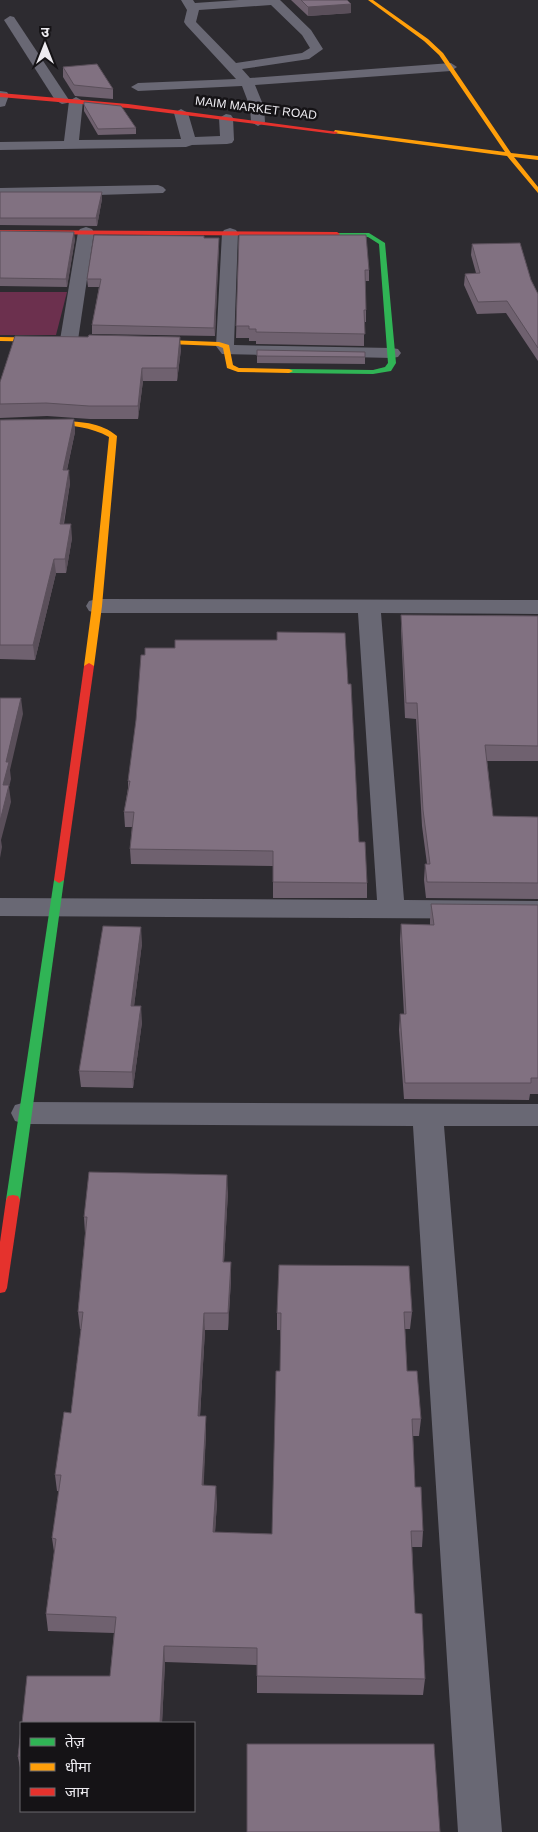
<svg xmlns="http://www.w3.org/2000/svg" width="538" height="1832" font-family="Helvetica,'Noto Sans Devanagari',sans-serif">
  <style>
    .green { fill: #6c304e }
    .lines { fill: none; stroke-linecap: round; stroke-linejoin: round }
    .street { fill: #696874; fill-rule: evenodd }
    .fast { fill: #30b455; fill-rule: evenodd }
    .slow { fill: #ff9f0a; fill-rule: evenodd }
    .jam { fill: #e5322d; fill-rule: evenodd }
    .wall { fill: #6f616f }
    .shaded-wall { fill: #5a4f5a }
    .building { fill: #817181; stroke: #5a4f5a }
    .labels { text-anchor: middle; dominant-baseline: central; stroke-width: 5; stroke-linejoin: round; paint-order: stroke }
    .far-street-label { font-size: 12px; fill: #edebf0; stroke: #151316 }
  </style>
  <rect width="100%" height="100%" fill="#2d2b30"/>
  <path class="green" d="M0,292H67L56,335H0Z"/>
  <g class="lines">
    <g class="street">
      <path d="M181,0H193L195,3L239,0H280L311,30L323,49L309,59L242,69L250,78L451,63L457,67L451,71L255,85L264,107L265,122L258,126L251,122L250,107L242,86L138,91L131,87L138,83L236,79L186,25L184,22L187,10ZM271,5L302,35L310,48L302,53L236,63L196,22L199,10Z"/>
      <path d="M10,16L14,17L69,100L67,103L62,104L55,100L4,20Z"/>
      <path d="M0,91L7,92L9,95L5,106L0,107Z"/>
      <path d="M76,97L83,101L79,140L181,139L174,113L181,109L188,113L195,137L220,136L219,118L226,114L231,115L233,118L234,140L232,143L227,144L192,145L186,147L0,150V142L64,141L69,101Z"/>
      <path d="M158,185L163,187L166,190L163,193L0,198V188Z"/>
      <path d="M86,227L92,229L94,232L78,340L75,344L69,345L63,344L60,340L78,232L80,229Z"/>
      <path d="M230,228L236,230L238,233L234,345L392,348L398,349L401,353L398,357L392,358L222,354L216,346L222,233L224,230Z"/>
      <path d="M97,599L538,600V614L381,613L404,900L538,901V919L0,916V898L377,900L358,613H97L89,611L86,606L89,601Z"/>
      <path d="M26,1102L538,1104V1126H444L502,1832H458L413,1126L26,1124L15,1121L11,1113L15,1105Z"/>
    </g>
    <g class="fast">
      <path d="M335,233H369L385,243L396,363L391,371L373,374L289,373L285,371L289,369L373,370L385,367L388,363L379,244L368,237L337,236L334,234Z"/>
      <path d="M59,877L64,880L20,1200L18,1204L13,1205L8,1204L6,1200L54,880Z"/>
    </g>
    <g class="slow">
      <path d="M368,0H373L428,39L443,53L511,153L538,156V160L514,157L538,187V193L507,156L333,133L335,130L505,152L439,55L424,41Z"/>
      <path d="M0,337L51,338L55,340L51,342L0,341Z"/>
      <path d="M141,339L219,342L229,345L233,365L239,368L289,369L293,371L289,373L238,372L227,368L223,348L218,346L144,343L140,341Z"/>
      <path d="M43,421C66,421 98,419 117,436L102,606L94,666L89,669L84,666L92,606L109,437C76,419 36,426 0,427V423Z"/>
    </g>
    <g class="jam">
      <path d="M0,93L128,104L338,132L335,134L128,108L0,97Z"/>
      <path d="M0,230L337,232L340,234L337,236L0,234Z"/>
      <path d="M89,663L94,666L64,880L59,883L54,880L84,666Z"/>
      <path d="M13,1195L18,1196L20,1200L7,1288L5,1292L0,1293V1242L6,1200L8,1196Z"/>
    </g>
  </g>
  <g class="wall">
    <path d="M291,0H347L351,13L308,16Z"/>
    <path d="M63,67L113,89V99L75,96L63,77Z"/>
    <path d="M84,105L136,128V134L98,135L84,111Z"/>
    <path d="M0,192L102,199L97,226L0,225Z"/>
    <path d="M0,231L75,239L67,287L0,286Z"/>
    <path d="M239,235L369,270V281H365L366,310V322H364V346L256,344V341H249V338H236Z"/>
    <path d="M204,238H219L215,336L92,334V325L99,287H88L87,279Z"/>
    <path d="M472,244L531,280L538,294V361L506,313L477,314L464,285L465,274L476,273L471,255Z"/>
    <path d="M181,349L177,381H143L138,419H90L47,416L0,418V382Z"/>
    <path d="M257,350L365,352V364L257,363Z"/>
    <path d="M74,419L75,432L67,470L70,483L64,524L72,538L66,573H56L35,660L0,659V420Z"/>
    <path d="M401,615L538,616V761H487L493,816L538,817V899L426,898L424,880L425,864H427L422,826L416,719L405,718L401,629Z"/>
    <path d="M128,781L359,842L367,883V898H273V866L131,864L130,849L132,827H125L124,812L128,788Z"/>
    <path d="M431,904L538,905V1094H530L529,1100L404,1099L399,1030L400,1014H404L400,940L401,924L430,925V920Z"/>
    <path d="M142,943L134,1006L142,1022L133,1088L81,1087L79,1071Z"/>
    <path d="M228,1192L224,1262L231,1279L228,1330H205L200,1416H206V1433L203,1485L217,1502L215,1532L272,1534L280,1371V1330H277V1313L412,1312L410,1329H405L407,1371L421,1419L419,1436H413L415,1487L423,1531L422,1547H412L415,1613L425,1679L423,1695L257,1693V1665L165,1662L162,1723H22L110,1676L114,1633L48,1631L46,1614L54,1552L52,1538L59,1491H57L55,1475L71,1413L81,1329H80L78,1312L85,1234L84,1217Z"/>
    <path d="M21,1729V1773L18,1757Z"/>
  </g>
  <g class="shaded-wall">
    <path d="M351,4V13L308,16V7Z"/>
    <path d="M102,192V199L97,226L96,218Z"/>
    <path d="M74,232L75,239L67,287L66,279Z"/>
    <path d="M219,238V246L215,336L214,328Z"/>
    <path d="M180,337L181,349L177,381V368Z"/>
    <path d="M142,368L143,381L138,419V406Z"/>
    <path d="M74,419L75,432L64,483L63,470Z"/>
    <path d="M69,470L70,483L61,538L60,524Z"/>
    <path d="M71,524L72,538L66,573L65,559Z"/>
    <path d="M54,559L56,573L35,660L33,645Z"/>
    <path d="M21,698L23,714L10,770L11,779L9,787L11,802L1,840L2,847L0,858V821L3,785L6,762Z"/>
    <path d="M141,927L142,943L132,1022L131,1006Z"/>
    <path d="M141,1006L142,1022L133,1088L132,1072Z"/>
    <path d="M227,1175L228,1192L223,1279V1262Z"/>
    <path d="M231,1262V1279L228,1330V1313Z"/>
    <path d="M204,1313L205,1330L199,1433L198,1416Z"/>
    <path d="M206,1416V1433L203,1502L202,1485Z"/>
    <path d="M216,1486L217,1502L214,1549L213,1532Z"/>
    <path d="M164,1646L165,1662L162,1723H160Z"/>
  </g>
  <g class="building">
    <path d="M301,0H347L351,4L308,7Z"/>
    <path d="M97,64L113,89L74,85L63,67Z"/>
    <path d="M84,102L121,106L136,128L98,129L84,105Z"/>
    <path d="M0,192H102L96,218H0Z"/>
    <path d="M0,231L74,232L66,279L0,278Z"/>
    <path d="M94,235L204,236V238H219L214,328L92,325L101,279H87Z"/>
    <path d="M239,235H366L369,270H365L366,310H364L365,334L256,332V329H249V326H236Z"/>
    <path d="M520,243L531,280L538,294V348L507,301L478,302L465,274L480,273L472,244Z"/>
    <path d="M89,335L180,337L177,368H142L138,406H89L46,403L0,404V382L15,336L88,337Z"/>
    <path d="M257,350L365,352V357L257,356Z"/>
    <path d="M74,419L63,470H69L60,524H71L65,559H54L33,645H0V420Z"/>
    <path d="M401,615L538,616V746L485,745L493,816L538,817V883L427,882L425,864H430L423,810L417,703H406Z"/>
    <path d="M277,632L345,633L348,684H351L359,842H365L367,883L273,882V851L130,849L134,812H124L130,781H128L136,720L141,655H145V648H175V640H277Z"/>
    <path d="M0,698H21L6,762H9L3,785H9L0,821Z"/>
    <path d="M431,904L538,905V1078H531V1083H405L400,1014H406L401,924L434,925Z"/>
    <path d="M103,926L141,927L131,1006H141L132,1072L79,1071Z"/>
    <path d="M89,1172L227,1175L223,1262H231L228,1313H204L198,1416H206L202,1485L216,1486L213,1532L272,1534L276,1371H280L281,1313H277L279,1265L409,1266L412,1312H404L407,1371H417L421,1419H412L415,1487H421L423,1531H411L415,1613L422,1614L425,1679L257,1676V1648L164,1646L160,1723H22L27,1676H110L116,1617L46,1614L56,1539L52,1538L61,1475H55L64,1412L71,1413L83,1312H78L87,1217H84Z"/>
    <path d="M21,1729V1757H18Z"/>
    <path d="M247,1744H434L440,1832H247Z"/>
  </g>
  <g class="labels">
    <g class="far-street-label">
      <text transform="translate(256 108) rotate(7)">MAIM MARKET ROAD</text>
    </g>
  </g>
  <rect x="20" y="1722" width="175" height="90" fill="#151316" stroke="#6b696d"/>
  <rect x="30" y="1738" width="25" height="8" fill="#30b455" stroke="#6b696d"/>
  <text x="65" y="1747" font-size="15" fill="#edebf0">तेज़</text>
  <rect x="30" y="1763" width="25" height="8" fill="#ff9f0a" stroke="#6b696d"/>
  <text x="65" y="1772" font-size="15" fill="#edebf0">धीमा</text>
  <rect x="30" y="1788" width="25" height="8" fill="#e5322d" stroke="#6b696d"/>
  <text x="65" y="1797" font-size="15" fill="#edebf0">जाम</text>
  <g transform="translate(45 45)" stroke="#151316" stroke-width="4" paint-order="stroke">
  <path d="M0-4L9 19L0 12L-9 19Z" fill="#edebf0"/>
  <text y="-8" font-size="14" font-weight="bold" text-anchor="middle" fill="#edebf0">उ</text>
  </g>
</svg>
